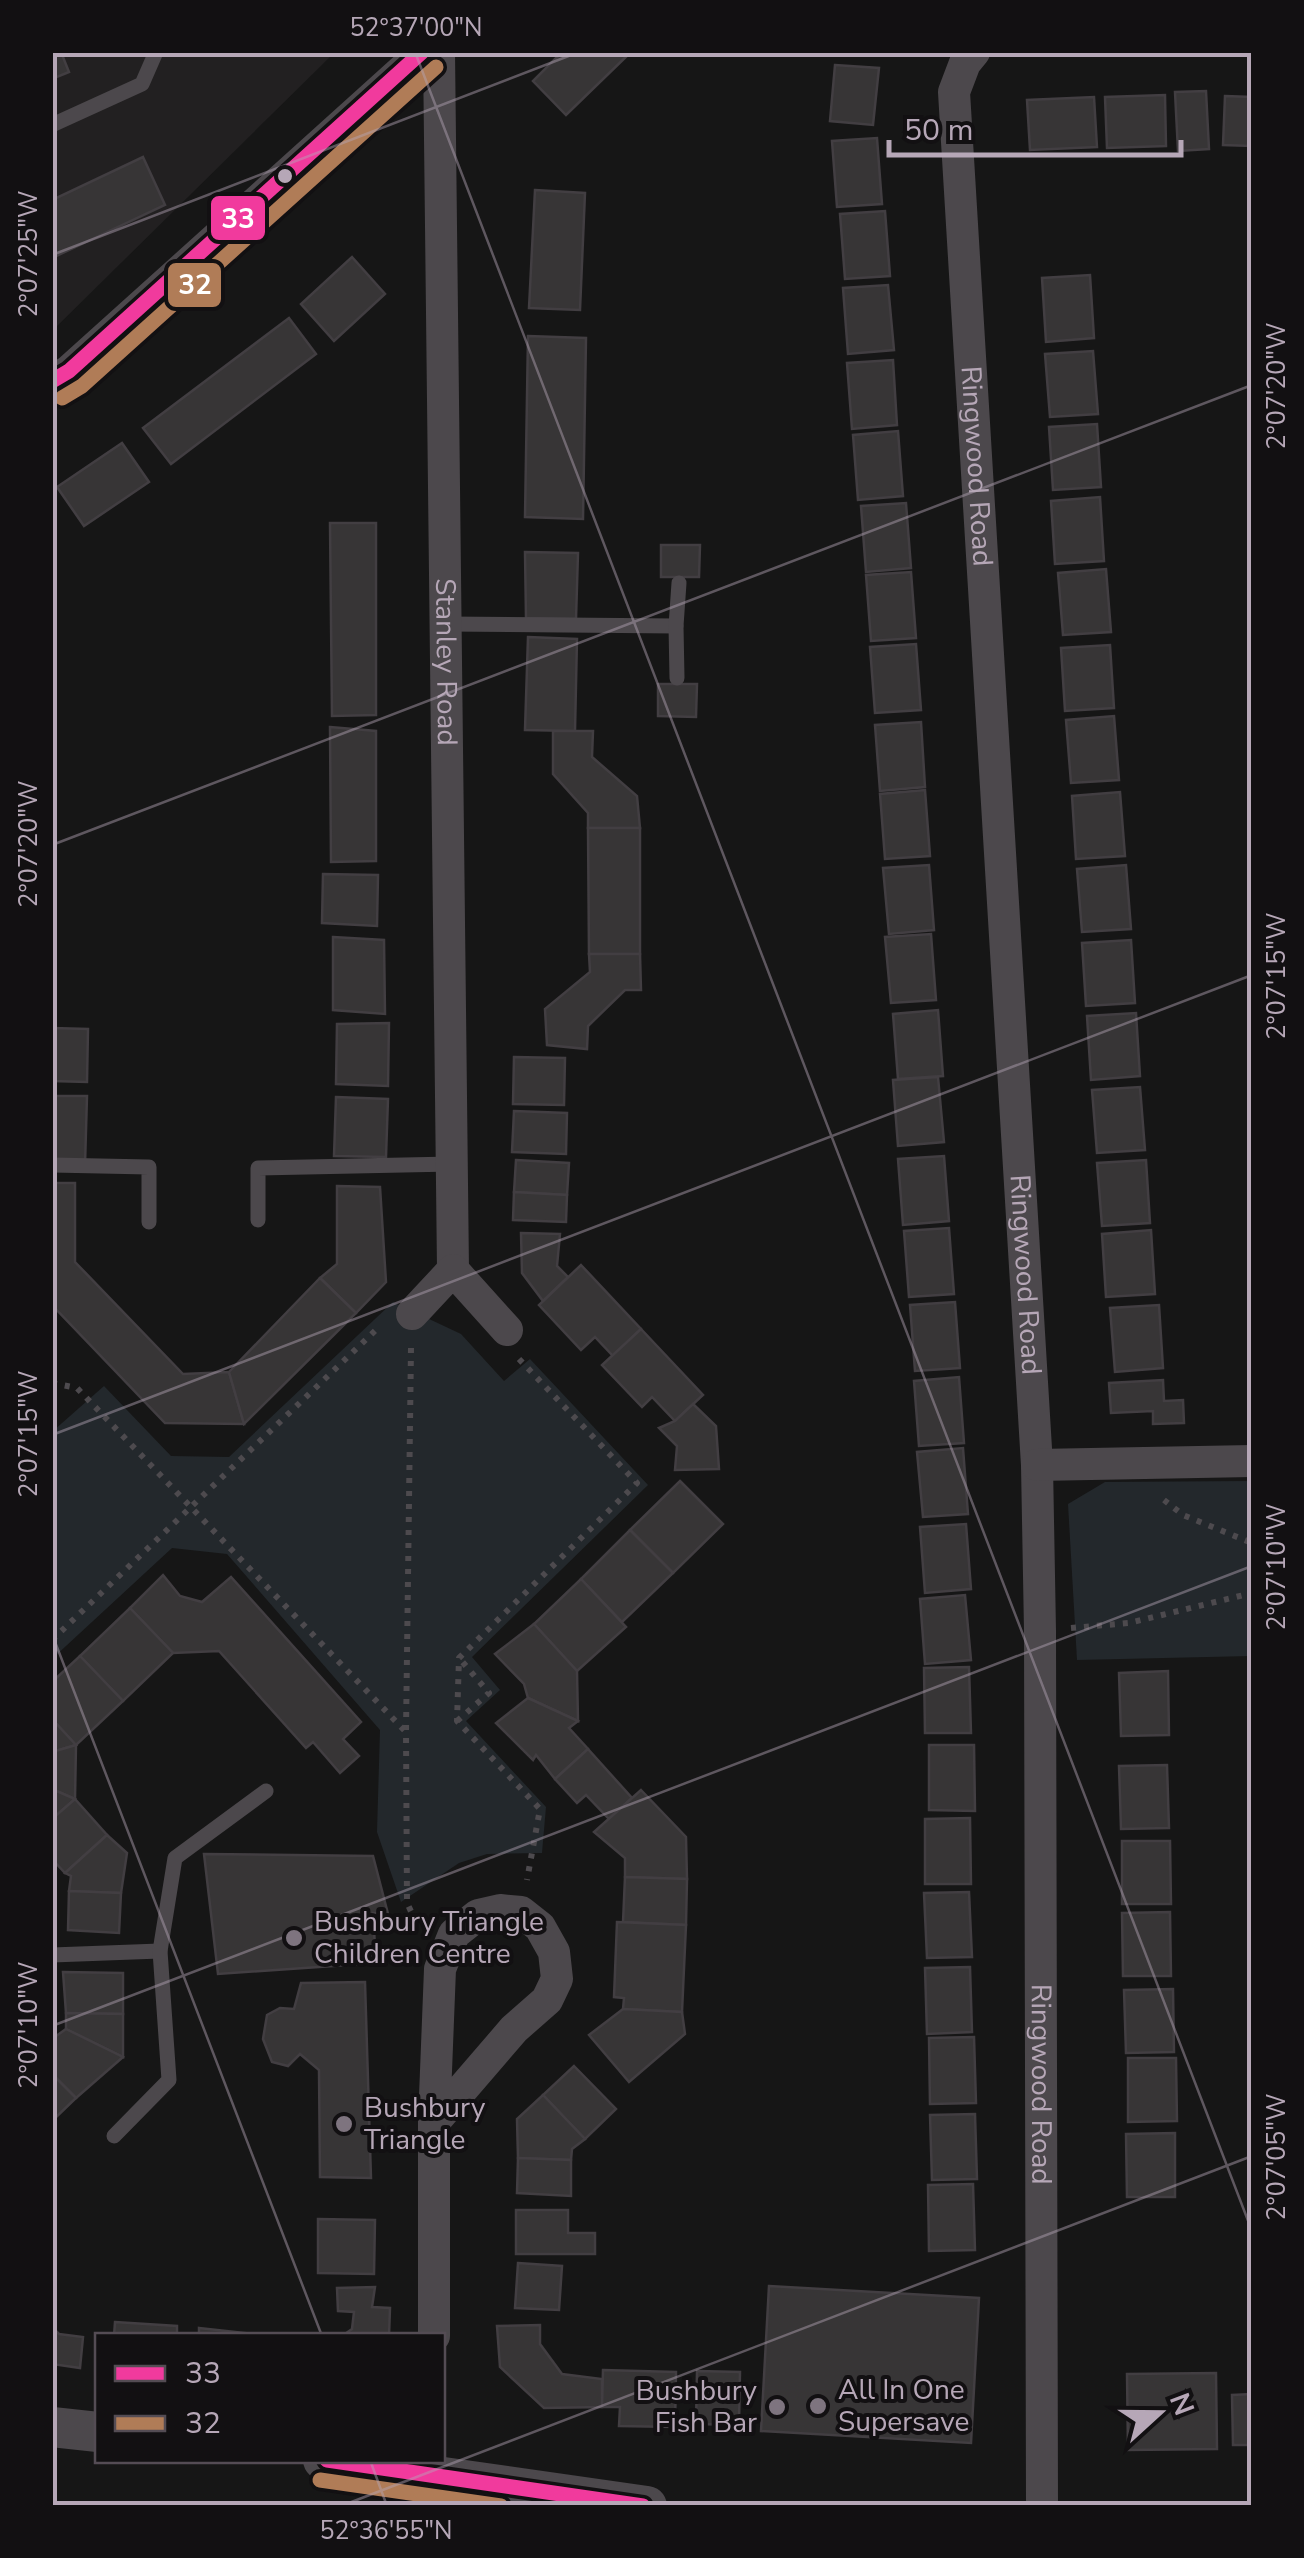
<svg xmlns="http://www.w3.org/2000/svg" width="1304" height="2558" font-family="'Nunito Sans',sans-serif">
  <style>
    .built { fill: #222021 }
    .green { fill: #23282c }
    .building { fill: #373536; stroke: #423e42; stroke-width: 2.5 }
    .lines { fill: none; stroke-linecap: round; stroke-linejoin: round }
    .path { stroke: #4d4a4e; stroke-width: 6; stroke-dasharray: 5 8; stroke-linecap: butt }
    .service { stroke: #4c484c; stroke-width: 15 }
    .minor { stroke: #4c484c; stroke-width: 32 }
    .tertiary { stroke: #4c484c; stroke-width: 40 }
    .bus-1-casing { stroke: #121012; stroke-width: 22 }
    .bus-2-casing { stroke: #121012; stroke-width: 22 }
    .bus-1 { stroke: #f13a9d; stroke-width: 15 }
    .bus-2 { stroke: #b07c57; stroke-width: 15 }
    .ticks { fill: none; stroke: #b6a7b7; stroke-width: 2.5; stroke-opacity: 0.45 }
    .bus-dot { fill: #b6a7b7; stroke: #121012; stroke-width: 4 }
    .poi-dot { fill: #7e747f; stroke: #121012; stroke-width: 4 }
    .labels { text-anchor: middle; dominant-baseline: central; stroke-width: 8; stroke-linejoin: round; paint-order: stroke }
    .street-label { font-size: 28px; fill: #b6a7b7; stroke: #121012 }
    .poi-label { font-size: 28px; fill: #b6a7b7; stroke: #121012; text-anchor: start }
    .line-badge { stroke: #121012; stroke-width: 4 }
    .badge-label { font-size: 28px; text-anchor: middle; font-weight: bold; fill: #fff }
    .neatline { fill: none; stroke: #b6a7b7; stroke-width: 4 }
    .ticks-label { font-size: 25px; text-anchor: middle; fill: #b6a7b7 }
  </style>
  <rect width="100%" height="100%" fill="#161616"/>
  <path class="built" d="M53,53H334L53,330Z"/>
  <g class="green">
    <path d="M393,1302L461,1334L504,1381L530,1359L648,1485L472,1657L500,1690L466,1721L546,1807L542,1853L487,1854L459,1863L401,1902L377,1832L380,1730L227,1554L172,1548L53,1658V1431L104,1386L171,1456L229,1457Z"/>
    <path d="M1251,1481V1656L1077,1660L1068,1504L1105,1482Z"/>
  </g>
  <g class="building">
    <path d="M52,52H61L69,72L52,79Z"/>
    <path d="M562,52H631L566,115L533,81Z"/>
    <path d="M835,65L879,68L873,125L830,121Z"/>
    <path d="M1206,91L1209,149L1178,151L1175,92Z"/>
    <path d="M1165,95L1166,146L1107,148L1105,97Z"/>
    <path d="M1225,96L1252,97V146L1223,145Z"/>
    <path d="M1094,97L1097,147L1030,150L1027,100Z"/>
    <path d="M877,138L882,204L837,207L832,141Z"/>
    <path d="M143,157L165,205L52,258V200Z"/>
    <path d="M535,190L585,193L580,310L529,308Z"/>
    <path d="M885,211L890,276L845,279L840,214Z"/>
    <path d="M352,257L385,294L334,341L301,304Z"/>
    <path d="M1090,275L1094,338L1046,342L1042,278Z"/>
    <path d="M888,285L894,350L848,354L843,288Z"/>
    <path d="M289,318L316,354L171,464L143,428Z"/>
    <path d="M528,336L586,338L583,519L525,517Z"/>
    <path d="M1093,351L1098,414L1050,417L1045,354Z"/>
    <path d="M893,360L897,425L852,429L847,363Z"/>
    <path d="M1097,424L1101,487L1053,490L1049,427Z"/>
    <path d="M898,431L903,496L858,500L853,435Z"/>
    <path d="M122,443L149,482L84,526L57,487Z"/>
    <path d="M1100,497L1104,561L1055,564L1051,501Z"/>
    <path d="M906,503L911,568L866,572L861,506Z"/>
    <path d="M330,523H376V715L332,716Z"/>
    <path d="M661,545H700L699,577H661Z"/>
    <path d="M525,552L578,553L576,619L526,618Z"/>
    <path d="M1106,569L1111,632L1063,635L1058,573Z"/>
    <path d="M911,572L916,638L871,641L866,575Z"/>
    <path d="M528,637L577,639L575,731L525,730Z"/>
    <path d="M916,644L921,710L875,713L870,647Z"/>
    <path d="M1110,645L1114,708L1065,711L1061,648Z"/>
    <path d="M658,684H697L696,717L658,716Z"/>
    <path d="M1114,716L1119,780L1071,783L1066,720Z"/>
    <path d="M921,722L925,787L880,791L875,725Z"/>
    <path d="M330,727L376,731V861L331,862Z"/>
    <path d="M553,731H593L592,757L637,796L640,828H588V813L553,774Z"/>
    <path d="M925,790L930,856L885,859L880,794Z"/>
    <path d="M1120,792L1125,856L1076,859L1072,796Z"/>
    <path d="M588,828H640V954H589Z"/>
    <path d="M929,865L934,930L889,934L883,868Z"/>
    <path d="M1126,865L1131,929L1082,932L1077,869Z"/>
    <path d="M323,874L378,875L377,926L322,923Z"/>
    <path d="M931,934L936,1000L891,1003L885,937Z"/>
    <path d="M333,937L384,940L385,1014L333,1010Z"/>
    <path d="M1131,940L1135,1003L1086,1006L1082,943Z"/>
    <path d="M589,954H640L641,990H625L588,1026L587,1049L547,1045L545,1009L590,972Z"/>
    <path d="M938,1010L943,1076L898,1079L893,1014Z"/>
    <path d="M1136,1013L1140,1076L1091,1080L1087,1016Z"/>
    <path d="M389,1023L388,1086L336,1084L337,1024Z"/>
    <path d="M52,1028L88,1029L87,1082L52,1081Z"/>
    <path d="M514,1057L565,1058L564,1105L513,1104Z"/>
    <path d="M938,1077L944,1142L898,1146L893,1080Z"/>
    <path d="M1140,1087L1145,1150L1097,1153L1092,1090Z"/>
    <path d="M52,1096H87L85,1165L52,1164Z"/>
    <path d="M336,1097L388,1099L386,1157L334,1156Z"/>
    <path d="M514,1111L567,1113L566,1154L512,1152Z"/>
    <path d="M944,1156L949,1221L903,1225L898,1159Z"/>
    <path d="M516,1160L569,1163L567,1195L514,1192Z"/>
    <path d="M1146,1160L1150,1223L1102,1226L1097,1163Z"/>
    <path d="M52,1183H75V1262L183,1374L229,1372L244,1424L165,1423L52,1305Z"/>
    <path d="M337,1186L380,1187L386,1282L356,1313L320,1278L337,1264Z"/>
    <path d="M514,1192L567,1195L566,1222L513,1220Z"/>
    <path d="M949,1228L954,1294L909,1297L904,1231Z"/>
    <path d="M1151,1230L1155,1294L1106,1297L1102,1234Z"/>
    <path d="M521,1233L560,1234L557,1266L568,1277L543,1301L522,1273Z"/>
    <path d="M581,1265L641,1329L613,1356L595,1337L581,1350L539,1305Z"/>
    <path d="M320,1278L356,1313L244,1424L229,1372Z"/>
    <path d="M955,1302L960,1368L915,1371L910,1305Z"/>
    <path d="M1159,1305L1163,1368L1115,1372L1110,1308Z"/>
    <path d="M641,1329L703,1395L675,1421L652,1397L642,1407L602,1365Z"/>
    <path d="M959,1377L964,1443L919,1446L914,1381Z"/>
    <path d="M1163,1380L1164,1401L1183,1400L1184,1423L1153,1424V1411L1111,1413L1109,1383Z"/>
    <path d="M693,1404L716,1426L719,1469L675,1470L677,1446L659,1428L675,1421Z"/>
    <path d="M963,1448L968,1514L923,1517L917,1452Z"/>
    <path d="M680,1481L723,1524L673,1573L630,1530Z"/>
    <path d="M966,1524L971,1589L925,1593L920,1527Z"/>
    <path d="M630,1530L673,1573L622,1622L581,1579Z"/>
    <path d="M163,1575L180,1596L202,1602L231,1577L361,1722L343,1739L359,1756L340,1773L313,1742L306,1748L219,1651L173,1653L130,1608Z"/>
    <path d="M581,1579L626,1627L577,1671L534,1624Z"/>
    <path d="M965,1595L971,1660L925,1664L920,1599Z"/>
    <path d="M130,1608L173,1653L123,1701L80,1656Z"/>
    <path d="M534,1624L577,1671L578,1721L528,1698L524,1684L495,1654Z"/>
    <path d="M80,1656L123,1701L76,1745L52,1719V1682Z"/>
    <path d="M969,1667L971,1733H925L924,1668Z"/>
    <path d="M1168,1671L1169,1735L1121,1736L1119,1673Z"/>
    <path d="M528,1698L578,1721L569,1728L588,1749L555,1779L536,1755L533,1760L496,1723Z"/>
    <path d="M52,1719L76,1745L52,1752Z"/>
    <path d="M76,1745L75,1799L52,1789V1752Z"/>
    <path d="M929,1745H974L975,1811L929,1810Z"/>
    <path d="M588,1749L632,1798L609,1819L586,1795L577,1803L555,1779Z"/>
    <path d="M1167,1765L1169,1828L1121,1829L1119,1766Z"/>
    <path d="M52,1789L75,1799L52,1819Z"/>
    <path d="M641,1790L686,1837L687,1879L625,1877V1858L594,1832Z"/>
    <path d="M75,1799L107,1835L65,1873L52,1859V1819Z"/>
    <path d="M970,1818L971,1884H925V1819Z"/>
    <path d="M107,1835L127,1853L121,1893L69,1891L71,1876L65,1873Z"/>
    <path d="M1122,1841H1170L1171,1904H1122Z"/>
    <path d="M204,1854L373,1856L388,1914L373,1913L376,1963L218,1974Z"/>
    <path d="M625,1877L687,1879L686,1925L623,1922Z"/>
    <path d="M69,1891L121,1893L119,1933L68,1930Z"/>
    <path d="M969,1892L972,1957L927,1958L924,1893Z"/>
    <path d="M1170,1912L1171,1976H1123L1122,1913Z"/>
    <path d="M617,1922L686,1925L682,2012L623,2009L624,1998L614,1997Z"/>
    <path d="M970,1967L972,2032L927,2034L925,1968Z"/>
    <path d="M63,1972L123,1973V2014L66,2013Z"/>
    <path d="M365,1982L371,2178L320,2177L319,2070L300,2054L288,2066L272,2062L263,2039L267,2015L280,2008L294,2009L301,1983Z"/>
    <path d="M1173,1989L1174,2052L1126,2053L1124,1990Z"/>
    <path d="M623,2009L682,2012L685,2034L629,2082L589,2035Z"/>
    <path d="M66,2013L123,2014V2057L66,2029Z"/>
    <path d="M66,2029L123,2057L76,2098L52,2074V2039Z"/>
    <path d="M974,2037L976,2103L930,2104L929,2038Z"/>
    <path d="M1128,2058H1176L1177,2121L1128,2122Z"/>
    <path d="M574,2066L616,2109L585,2139L543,2095Z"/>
    <path d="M52,2074L76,2098L52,2121Z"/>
    <path d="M543,2095L585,2139L572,2149L571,2160L518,2158L517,2119Z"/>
    <path d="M975,2114L977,2179L932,2180L930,2115Z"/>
    <path d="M1175,2133V2197H1127L1126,2134Z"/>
    <path d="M518,2158L571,2160V2196L517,2193Z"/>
    <path d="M973,2184L975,2250L929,2251L928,2185Z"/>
    <path d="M516,2210H568V2233H595V2254H516Z"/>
    <path d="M318,2219L375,2220L374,2274L318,2273Z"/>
    <path d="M518,2263L562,2266L559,2310L515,2308Z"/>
    <path d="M769,2286L979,2298L971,2443L761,2431Z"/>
    <path d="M375,2287L372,2307L390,2308L389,2336H342L352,2329L354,2312L338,2311L337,2288Z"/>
    <path d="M115,2322L177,2326V2336H114Z"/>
    <path d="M540,2325V2344L562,2374L602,2379V2407L544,2408L500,2367L497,2326Z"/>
    <path d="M52,2327L59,2334L83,2337L80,2368L52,2364Z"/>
    <path d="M199,2328L272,2336H199Z"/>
    <path d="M603,2370L676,2372L675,2427L619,2426L620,2407H602Z"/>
    <path d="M697,2371L740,2372L739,2425L696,2424Z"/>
    <path d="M1216,2373L1217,2449L1128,2450L1127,2374Z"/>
    <path d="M1252,2394V2445H1233L1232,2395Z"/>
  </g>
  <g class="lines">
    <g class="path">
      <path d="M411,1348L406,1731L407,1903L419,1928"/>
      <path d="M519,1359L637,1483L459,1658L457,1721L540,1809L527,1880"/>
      <path d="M52,1383L77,1388L405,1731"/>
      <path d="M1164,1500L1183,1515L1252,1543"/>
      <path d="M1071,1628L1129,1623L1252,1593"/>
      <path d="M52,1640L379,1327"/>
      <path d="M457,1721L489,1693L460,1659"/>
    </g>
    <g class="service">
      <path d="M52,125L142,84L156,52"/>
      <path d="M446,624L676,626"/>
      <path d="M677,678L676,626L679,583"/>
      <path d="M52,1165L149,1167V1222"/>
      <path d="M258,1220V1168L452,1164"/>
      <path d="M52,1955L160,1951"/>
      <path d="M114,2136L169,2080L160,1951L175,1858L266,1791"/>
    </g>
    <g class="minor">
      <path id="s1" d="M439,52L453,1270"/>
      <path id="s2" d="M974,52L965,63L954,92L1037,1465L1040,1631L1042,2506"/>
      <path d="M52,381L69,371L423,52"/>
      <path d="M412,1314L453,1270L507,1330"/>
      <path d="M1037,1465L1252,1461"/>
      <path d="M434,2336V2122L440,1969L454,1934L478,1915L500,1910L521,1912L540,1927L554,1952L557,1979L547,2000L514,2029L434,2122"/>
    </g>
    <g class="tertiary">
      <path d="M52,2427L98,2432"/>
      <path d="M323,2460L647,2506"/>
    </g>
    <g class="bus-1-casing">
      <g id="bus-1">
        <path d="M52,381L69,371L422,52"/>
        <path d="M327,2460L643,2506"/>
      </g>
    </g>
    <g class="bus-2-casing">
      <g id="bus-2">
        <path d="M62,398L82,386L436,67"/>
        <path d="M320,2480L501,2506"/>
      </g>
    </g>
    <use href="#bus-1" class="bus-1"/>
    <use href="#bus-2" class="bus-2"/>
  </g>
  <path class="ticks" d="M415,52L1252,2231M52,255L579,52M52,845L1252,385M52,1435L1252,975M52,1634L322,2336M52,2026L1252,1566M370,2460L387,2506M341,2506L1252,2156"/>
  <circle class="bus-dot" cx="285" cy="176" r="9"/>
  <g class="poi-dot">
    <circle cx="294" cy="1938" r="10"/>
    <circle cx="344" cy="2124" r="10"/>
    <circle cx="818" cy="2406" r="10"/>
    <circle cx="777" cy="2407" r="10"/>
  </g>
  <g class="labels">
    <g class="street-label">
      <text stroke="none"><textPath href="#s2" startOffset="420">Ringwood Road</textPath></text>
      <text stroke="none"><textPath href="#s1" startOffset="610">Stanley Road</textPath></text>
      <text stroke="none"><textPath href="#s2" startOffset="1230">Ringwood Road</textPath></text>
      <text stroke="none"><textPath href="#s2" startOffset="2040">Ringwood Road</textPath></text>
    </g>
    <g class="poi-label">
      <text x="314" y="1922">Bushbury Triangle<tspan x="314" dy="32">Children Centre</tspan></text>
      <text x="364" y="2108">Bushbury<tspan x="364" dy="32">Triangle</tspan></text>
      <text x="838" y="2390">All In One<tspan x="838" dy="32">Supersave</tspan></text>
      <text x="757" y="2391" text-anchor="end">Bushbury<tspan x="757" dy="32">Fish Bar</tspan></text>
    </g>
  </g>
  <g class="line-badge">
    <rect x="209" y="194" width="58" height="48" rx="10" fill="#f13a9d"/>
    <rect x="166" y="261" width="57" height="48" rx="10" fill="#b07c57"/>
  </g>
  <g class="badge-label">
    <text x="238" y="228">33</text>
    <text x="195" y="294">32</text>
  </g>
  <rect width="1304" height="2558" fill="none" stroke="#121012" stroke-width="110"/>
  <rect x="95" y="2333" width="350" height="130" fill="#121012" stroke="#544c54" stroke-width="2.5"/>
  <rect x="115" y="2366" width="50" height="15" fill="#f13a9d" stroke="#544c54" stroke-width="2.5"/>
  <text x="185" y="2383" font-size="30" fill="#b6a7b7">33</text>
  <rect x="115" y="2416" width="50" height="15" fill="#b07c57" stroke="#544c54" stroke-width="2.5"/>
  <text x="185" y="2433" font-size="30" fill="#b6a7b7">32</text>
  <g transform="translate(1159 2413) rotate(69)" stroke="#121012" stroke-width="8" paint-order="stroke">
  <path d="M0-8L18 38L0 25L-18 38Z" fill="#b6a7b7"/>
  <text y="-15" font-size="28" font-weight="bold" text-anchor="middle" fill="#b6a7b7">N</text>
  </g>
  <path d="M889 140v15h292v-15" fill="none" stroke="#b6a7b7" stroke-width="5"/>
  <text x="904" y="140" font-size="30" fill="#b6a7b7" stroke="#121012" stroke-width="8" paint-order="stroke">50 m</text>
  <rect x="55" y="55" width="1194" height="2448" class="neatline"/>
  <g class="ticks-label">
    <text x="416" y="36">52°37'00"N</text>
    <text transform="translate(28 254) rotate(-90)" y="9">2°07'25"W</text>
    <text transform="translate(1276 386) rotate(-90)" y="9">2°07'20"W</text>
    <text transform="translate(28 844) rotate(-90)" y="9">2°07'20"W</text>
    <text transform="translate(1276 976) rotate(-90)" y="9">2°07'15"W</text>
    <text transform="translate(28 1434) rotate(-90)" y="9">2°07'15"W</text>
    <text transform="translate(1276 1567) rotate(-90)" y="9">2°07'10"W</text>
    <text transform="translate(28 2025) rotate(-90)" y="9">2°07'10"W</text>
    <text transform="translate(1276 2157) rotate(-90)" y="9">2°07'05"W</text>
    <text x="386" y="2539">52°36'55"N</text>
  </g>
</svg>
